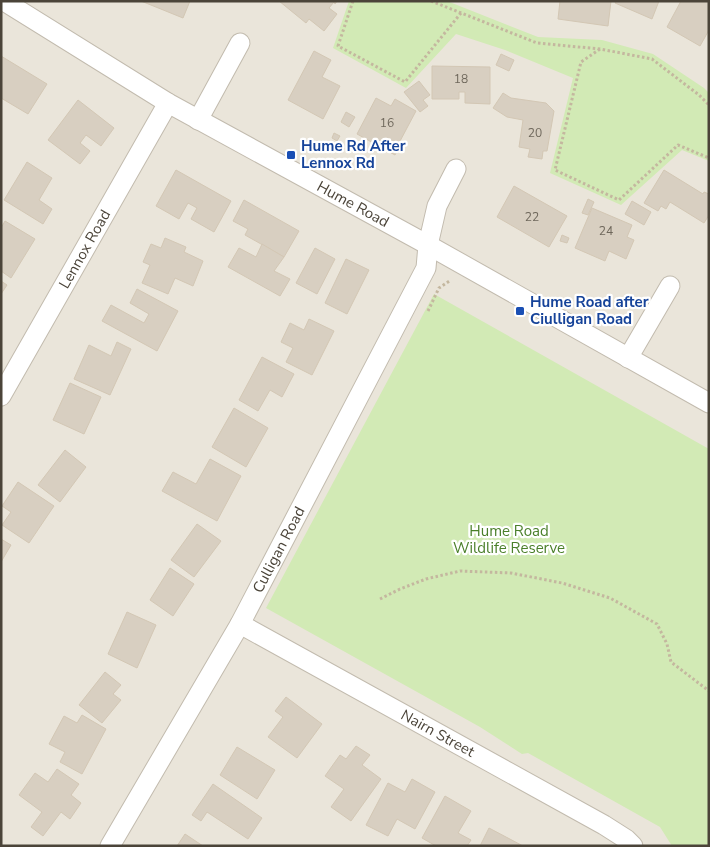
<svg xmlns="http://www.w3.org/2000/svg" width="710" height="847" font-family="'Nunito Sans',sans-serif">
  <style>
    .residential { fill: #eae5da }
    .green { fill: #d2eab5 }
    .building { fill: #d8cfc1; stroke: #d3c7b4 }
    .lines { fill: none; stroke-linecap: round; stroke-linejoin: round }
    .minor-casing { stroke: #c2bbae; stroke-width: 21 }
    .path { stroke: #c4b79f; stroke-width: 3; stroke-dasharray: 2.5 2.5; stroke-linecap: butt }
    .minor { stroke: #fff; stroke-width: 19 }
    .transit-dot { fill: #1a4fb4; stroke: #fff; stroke-width: 2 }
    .labels { text-anchor: middle; dominant-baseline: central; stroke-width: 4.5; stroke-linejoin: round; paint-order: stroke }
    .number-label { font-size: 12px; fill: #6e675b }
    .transit-label { font-size: 15px; font-weight: bold; fill: #164399; stroke: #fff; text-anchor: start }
    .street-label { font-size: 15px; fill: #4b4439; stroke: #fff }
    .park-label { font-size: 15px; fill: #4a7f2a; stroke: #fff }
  </style>
  <rect width="100%" height="100%" fill="#f6f3ec"/>
  <rect class="residential" x="1" y="1" width="708" height="845"/>
  <g class="green">
    <path d="M349,1H447L538,37L602,40L653,54L704,88L709,93V161L682,150L621,205L550,173L573,78L505,50L456,34L406,88L333,48Z"/>
    <path d="M434,294L709,449V846H672L660,827L528,753L522,754L480,727L266,608Z"/>
  </g>
  <g class="building">
    <path d="M141,1H190L183,18Z"/>
    <path d="M279,1H337L335,4L334,2L329,8L337,14L324,31L309,19L306,23Z"/>
    <path d="M560,1H611L608,26L558,19Z"/>
    <path d="M616,1H659L652,19L615,3Z"/>
    <path d="M681,1H709V30L700,46L667,27Z"/>
    <path d="M314,51L331,60L322,77L340,86L323,119L288,100Z"/>
    <path d="M501,54L514,60L509,71L496,65Z"/>
    <path d="M1,56L47,84L28,114L1,98Z"/>
    <path d="M432,66L490,67V104L465,103V92H459V99H432Z"/>
    <path d="M419,81L430,95L423,100L428,106L420,112L404,92Z"/>
    <path d="M503,93L511,98L546,103L554,111L547,151H543L542,159L528,157L530,149L519,147L523,120L507,117L493,108Z"/>
    <path d="M376,98L391,106L395,99L416,111L399,143L401,144L395,155L357,134Z"/>
    <path d="M78,100L114,128L101,146L86,135L80,143L90,151L80,164L48,140Z"/>
    <path d="M346,112L355,117L349,127L341,122Z"/>
    <path d="M334,133L340,136L337,141L332,138Z"/>
    <path d="M27,162L52,178L39,200L52,209L43,224L4,200Z"/>
    <path d="M176,170L231,201L214,232L191,219L197,208L188,203L179,219L156,206Z"/>
    <path d="M664,170L703,194L704,192L709,194V215L704,223L670,202L666,209L661,206L658,211L644,203Z"/>
    <path d="M514,186L567,216L549,247L497,217Z"/>
    <path d="M588,199L594,202L588,215L582,213Z"/>
    <path d="M244,200L299,231L284,257L245,235L248,229L233,221Z"/>
    <path d="M632,201L651,212L644,225L625,214Z"/>
    <path d="M592,208L632,225L627,237L634,240L626,259L609,251L605,261L575,248Z"/>
    <path d="M5,221L35,239L11,278L1,271V228Z"/>
    <path d="M562,235L569,238L567,243L560,241Z"/>
    <path d="M165,238L186,247L184,252L203,261L193,286L175,278L168,294L142,283L150,265L143,262L151,244L161,248Z"/>
    <path d="M262,244L284,257L274,271L290,279L280,296L228,267L239,248L256,257Z"/>
    <path d="M315,248L335,259L317,294L296,283Z"/>
    <path d="M346,259L369,270L347,314L325,303Z"/>
    <path d="M1,281L7,285L1,294Z"/>
    <path d="M137,289L178,311L157,351L102,321L111,305L144,323L149,314L130,303Z"/>
    <path d="M309,319L334,331L312,375L286,362L293,348L281,342L290,323L304,330Z"/>
    <path d="M117,342L131,349L110,395L74,379L89,345L111,356Z"/>
    <path d="M262,357L294,374L282,397L270,390L258,411L239,400Z"/>
    <path d="M70,383L101,397L84,434L53,420Z"/>
    <path d="M234,408L268,428L246,467L212,447Z"/>
    <path d="M65,450L86,467L60,502L38,485Z"/>
    <path d="M210,459L241,476L217,521L162,491L173,472L196,484Z"/>
    <path d="M18,482L54,506L29,543L2,525L11,512L2,506Z"/>
    <path d="M197,524L221,541L194,577L171,560Z"/>
    <path d="M1,539L11,545L1,562Z"/>
    <path d="M170,568L194,584L173,616L150,600Z"/>
    <path d="M127,612L156,625L137,668L108,654Z"/>
    <path d="M105,672L121,685L113,694L121,700L102,723L79,705Z"/>
    <path d="M286,697L322,724L297,758L268,737L283,717L275,711Z"/>
    <path d="M82,715L106,729L82,774L60,762L65,752L49,744L64,716L77,723Z"/>
    <path d="M356,746L370,755L362,765L381,779L351,821L331,807L344,789L325,776L340,755L346,759Z"/>
    <path d="M237,747L275,770L257,799L220,775Z"/>
    <path d="M57,769L79,784L71,795L81,803L70,819L61,812L43,836L31,827L42,812L19,795L35,773L48,782Z"/>
    <path d="M412,779L435,792L415,829L397,819L388,836L366,825L388,783L405,792Z"/>
    <path d="M213,784L262,818L248,839L207,812L201,821L192,815Z"/>
    <path d="M445,796L471,811L458,833L471,840L467,846H436L422,838Z"/>
    <path d="M489,828L523,846H480Z"/>
    <path d="M185,834L203,846H177Z"/>
  </g>
  <g class="lines">
    <g class="minor-casing">
      <g id="minor">
        <path id="s1" d="M4,1L168,103L428,245L709,403"/>
        <path d="M198,120L240,43"/>
        <path d="M628,358L670,286"/>
        <path id="s2" d="M1,396L168,103"/>
        <path id="s3" d="M240,624L604,825L626,839L633,846"/>
        <path id="s4" d="M110,846L240,624L426,268L428,245L437,206L456,169"/>
      </g>
    </g>
    <g class="path">
      <path d="M353,1L338,46L405,82L461,13"/>
      <path d="M431,1L537,43L600,49L652,59L699,95L709,105"/>
      <path d="M600,49L581,62L555,170L619,200L678,145L709,158"/>
      <path d="M428,311L439,288L451,280"/>
      <path d="M380,599L400,589L426,579L460,571L511,573L562,583L610,598L657,624L667,644L671,662L709,691"/>
    </g>
    <use href="#minor" class="minor"/>
  </g>
  <g class="transit-dot">
    <rect x="286" y="150" width="10" height="10" rx="2.5"/>
    <rect x="515" y="306" width="10" height="10" rx="2.5"/>
  </g>
  <g class="labels">
    <g class="number-label">
      <text x="461" y="79">18</text>
      <text x="387" y="123">16</text>
      <text x="535" y="133">20</text>
      <text x="532" y="217">22</text>
      <text x="606" y="231">24</text>
    </g>
    <g class="transit-label">
      <text x="301" y="146">Hume Rd After<tspan x="301" dy="17">Lennox Rd</tspan></text>
      <text x="530" y="302">Hume Road after<tspan x="530" dy="17">Ciulligan Road</tspan></text>
    </g>
    <g class="street-label">
      <text stroke="none"><textPath href="#s1" startOffset="404">Hume Road</textPath></text>
      <text stroke="none"><textPath href="#s2" startOffset="169">Lennox Road</textPath></text>
      <text stroke="none"><textPath href="#s4" startOffset="341">Culligan Road</textPath></text>
      <text stroke="none"><textPath href="#s3" startOffset="226">Nairn Street</textPath></text>
    </g>
    <g class="park-label">
      <text x="509" y="531">Hume Road<tspan x="509" dy="17">Wildlife Reserve</tspan></text>
    </g>
  </g>
  <rect width="710" height="847" fill="none" stroke="#4b4439" stroke-width="5"/>
</svg>
